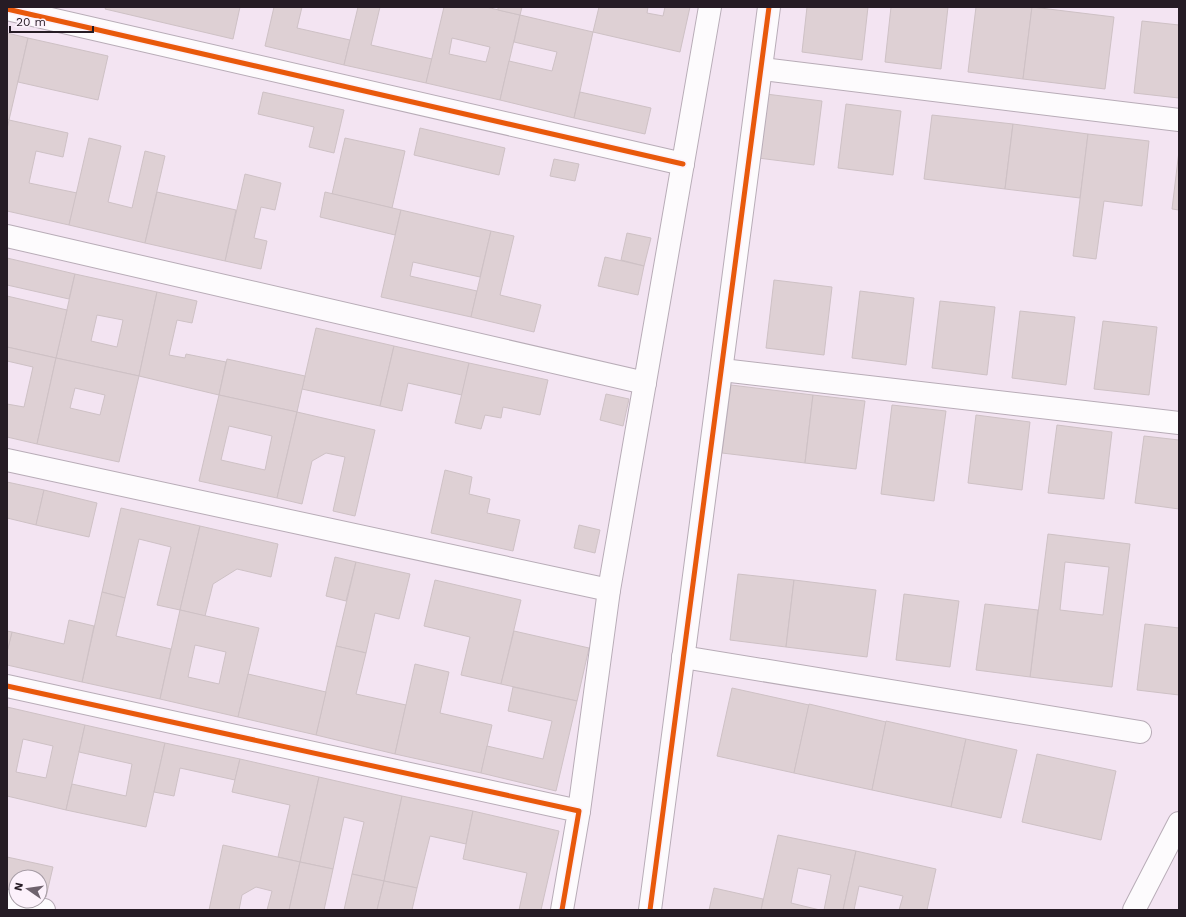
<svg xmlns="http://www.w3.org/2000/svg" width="1186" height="917" font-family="'Work Sans',sans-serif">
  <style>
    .building { fill: #ded0d4; stroke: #cec1c5; fill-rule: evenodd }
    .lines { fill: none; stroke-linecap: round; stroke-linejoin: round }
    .minor-casing { stroke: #b8acb7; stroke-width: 24 }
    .minor { stroke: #fdfbfd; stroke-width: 22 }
    .cycleway-casing { stroke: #fcf1fb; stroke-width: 8 }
    .cycleway { stroke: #e8590c; stroke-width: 5 }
  </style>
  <rect width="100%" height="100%" fill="#f3e4f2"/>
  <g class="building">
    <path d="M106,7H240L233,39L105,9Z"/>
    <path d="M274,7H302L297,28L350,40L344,65L265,46Z"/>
    <path d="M358,7H380L371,45L432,59L426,83L344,65Z"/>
    <path d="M444,7H486L520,15L500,100L426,83ZM452,38L490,47L486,62L449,54Z"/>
    <path d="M498,7H522L520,15L498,10Z"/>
    <path d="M599,7H648L647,13L663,16L665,7H690L680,52L593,32Z"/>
    <path d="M807,7H868L862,60L802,52Z"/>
    <path d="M891,7H948L941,69L885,62Z"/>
    <path d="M976,7H1032L1023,79L968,72Z"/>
    <path d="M1032,7L1114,17L1105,89L1023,79Z"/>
    <path d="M520,15L593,32L574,118L500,100L509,61L552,71L557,52L514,42Z"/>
    <path d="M1142,21L1179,25V98L1134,93Z"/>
    <path d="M7,33L28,38L9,120L7,119Z"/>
    <path d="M28,38L108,56L98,100L18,82Z"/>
    <path d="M263,92L344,110L334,153L309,147L314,127L258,114Z"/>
    <path d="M580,92L651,108L645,134L574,118Z"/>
    <path d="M766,94L822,101L814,165L758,158Z"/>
    <path d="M846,104L901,111L893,175L838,168Z"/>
    <path d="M932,115L1013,124L1005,189L924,179Z"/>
    <path d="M9,120L68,133L63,157L36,151L29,183L77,193L69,225L7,211V129Z"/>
    <path d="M1013,124L1088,134L1080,198L1005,189Z"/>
    <path d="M420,128L505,148L499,175L414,155Z"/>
    <path d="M1088,134L1149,141L1142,206L1104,201L1096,259L1073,256Z"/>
    <path d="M89,138L121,146L108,202L132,208L145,151L165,156L145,243L69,225Z"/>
    <path d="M345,138L405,151L392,208L332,194Z"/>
    <path d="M1179,151V210L1172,209Z"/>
    <path d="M554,159L579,164L575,181L550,176Z"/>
    <path d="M245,174L281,183L275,210L261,207L254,238L267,241L261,269L225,261Z"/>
    <path d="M157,192L236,210L225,261L145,243Z"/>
    <path d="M325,192L401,210L395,235L320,217Z"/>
    <path d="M401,210L491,231L480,277L413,262L410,276L477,291L471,317L381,297Z"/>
    <path d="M491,231L514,236L500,295L541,305L534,332L471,317Z"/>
    <path d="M627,233L651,238L644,266L621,260Z"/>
    <path d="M605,257L644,266L638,295L598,286Z"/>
    <path d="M7,258L75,274L69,299L7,285Z"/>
    <path d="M75,274L157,292L139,376L56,358ZM97,315L123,320L117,347L91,341Z"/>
    <path d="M774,280L832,287L824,355L766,348Z"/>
    <path d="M860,291L914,298L906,365L852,358Z"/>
    <path d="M157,292L197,301L192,323L177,320L169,355L185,358L186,354L226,362L219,395L139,376Z"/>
    <path d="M7,296L67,310L56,358L7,347Z"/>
    <path d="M940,301L995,307L987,375L932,368Z"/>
    <path d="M1020,311L1075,317L1066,385L1012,378Z"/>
    <path d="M1103,321L1157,327L1149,395L1094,389Z"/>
    <path d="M316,328L394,346L380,406L302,389Z"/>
    <path d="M394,346L469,363L462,395L408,383L402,411L380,406Z"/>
    <path d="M7,347L56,358L37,444L7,437V404L24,407L33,367L7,361Z"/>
    <path d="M56,358L139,376L119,462L37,444ZM75,388L105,395L100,415L70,408Z"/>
    <path d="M227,359L305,376L297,412L219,395Z"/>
    <path d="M469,363L548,380L540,415L503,407L501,418L485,415L481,429L455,423Z"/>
    <path d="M731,385L813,395L805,463L722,453Z"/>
    <path d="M606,394L629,399L623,426L600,420Z"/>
    <path d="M219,395L297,412L277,498L199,481ZM229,426L272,436L265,470L221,460Z"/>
    <path d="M813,395L865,401L856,469L805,463Z"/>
    <path d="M892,405L946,411L934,501L881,494Z"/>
    <path d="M297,412L375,430L355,516L333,511L345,457L326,453L312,461L302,504L277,498Z"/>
    <path d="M976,415L1030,422L1022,490L968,483Z"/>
    <path d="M1057,425L1112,432L1104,499L1048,493Z"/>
    <path d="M1144,436L1179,440V509L1135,503Z"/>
    <path d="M445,470L472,477L469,494L490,499L487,513L520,520L513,551L431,533Z"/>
    <path d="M7,482L44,490L36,525L7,518Z"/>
    <path d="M44,490L97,503L89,537L36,525Z"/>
    <path d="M121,508L200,526L180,610L157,605L171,547L139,539L125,598L102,592Z"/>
    <path d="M579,525L600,530L595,553L574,548Z"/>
    <path d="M200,526L278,544L271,577L237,569L213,584L205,616L180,610Z"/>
    <path d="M1048,534L1130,544L1112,687L1030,677ZM1065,562L1109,567L1103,615L1060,610Z"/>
    <path d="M335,557L356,562L346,601L326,596Z"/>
    <path d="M356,562L410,574L399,619L375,613L366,653L336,646Z"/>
    <path d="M738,574L794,580L786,647L730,640Z"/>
    <path d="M435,580L521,600L501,684L461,675L470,637L424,626Z"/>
    <path d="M794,580L876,590L867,657L786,647Z"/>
    <path d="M102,592L125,598L116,636L171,649L160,699L82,682Z"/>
    <path d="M904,594L959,601L950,667L896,660Z"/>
    <path d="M985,604L1038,610L1030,677L976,670Z"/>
    <path d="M180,610L259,628L238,717L160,699ZM195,645L226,652L219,684L188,677Z"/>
    <path d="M69,620L94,626L82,682L7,665V652L12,632L64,644Z"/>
    <path d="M1145,624L1179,628V695L1137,690Z"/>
    <path d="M7,631L12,632L7,652Z"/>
    <path d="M514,631L589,648L577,701L501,684Z"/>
    <path d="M336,646L366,653L356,694L406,705L395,754L316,735Z"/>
    <path d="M415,664L449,672L440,713L492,725L481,773L395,754Z"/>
    <path d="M248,674L326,692L316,735L238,717Z"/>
    <path d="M513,687L577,701L556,791L481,773L487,746L543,759L552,721L508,711Z"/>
    <path d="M732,688L809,705L794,773L717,756Z"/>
    <path d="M809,704L886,722L872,790L794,773Z"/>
    <path d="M7,707L85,725L66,810L7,796ZM23,739L53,746L46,778L16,772Z"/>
    <path d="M886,721L966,739L951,807L872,790Z"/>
    <path d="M85,725L165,743L146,827L66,810L72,784L126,796L132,764L79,752Z"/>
    <path d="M966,739L1017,750L1001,818L951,807Z"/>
    <path d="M165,743L240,759L235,780L180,768L174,796L154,792Z"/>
    <path d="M1037,754L1116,771L1101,840L1022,822Z"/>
    <path d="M240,759L319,777L300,862L278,857L290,805L232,792Z"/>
    <path d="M319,777L402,796L384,881L352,874L364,822L344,817L333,869L300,862Z"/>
    <path d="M402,796L473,811L466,844L430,836L417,888L384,881Z"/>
    <path d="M473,811L559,831L541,910H519L527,873L463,859Z"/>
    <path d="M778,835L856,851L843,910H824L831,875L798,868L791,903L820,910H761Z"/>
    <path d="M223,845L300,862L289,910H267L272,891L256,887L242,895L239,910H209Z"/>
    <path d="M856,851L936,869L927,910H899L903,896L859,886L854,910H843Z"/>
    <path d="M7,857L53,867L46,897L40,895V877H16V890L7,888Z"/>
    <path d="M300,862L333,869L324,910H289Z"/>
    <path d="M352,874L384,881L377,910H344Z"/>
    <path d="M384,881L417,888L412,910H377Z"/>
    <path d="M714,888L763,899L761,910H709Z"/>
  </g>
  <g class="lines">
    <g class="minor-casing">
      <g id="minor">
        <path d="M7,9L683,164"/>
        <path d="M762,69L1179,120"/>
        <path d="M7,236L645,383"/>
        <path d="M722,370L1179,423"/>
        <path d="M7,460L609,590"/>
        <path d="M683,657L1140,732"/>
        <path d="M7,686L579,811L562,910"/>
        <path d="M579,811L609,590L710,7"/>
        <path d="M7,901L44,910"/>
        <path d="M650,910L769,7"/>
        <path d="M1134,910L1179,823"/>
      </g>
    </g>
    <use href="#minor" class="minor"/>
    <g class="cycleway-casing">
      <g id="cycleway">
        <path d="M7,9L683,164"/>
        <path d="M7,686L579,811L562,910"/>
        <path d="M650,910L769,7"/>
      </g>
    </g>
    <use href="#cycleway" class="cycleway"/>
  </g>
  <rect width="1186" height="917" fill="none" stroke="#261c25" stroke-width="16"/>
  <g transform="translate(28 889) rotate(283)"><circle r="19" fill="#fcf1fb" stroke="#a69ca5"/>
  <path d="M0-3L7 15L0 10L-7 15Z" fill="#6e626d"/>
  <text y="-6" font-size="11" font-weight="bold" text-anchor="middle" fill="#261c25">N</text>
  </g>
  <path d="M10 26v6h83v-6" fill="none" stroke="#261c25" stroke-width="2"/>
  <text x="16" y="26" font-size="12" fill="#261c25" stroke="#fcf1fb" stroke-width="3" paint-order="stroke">20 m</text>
</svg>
